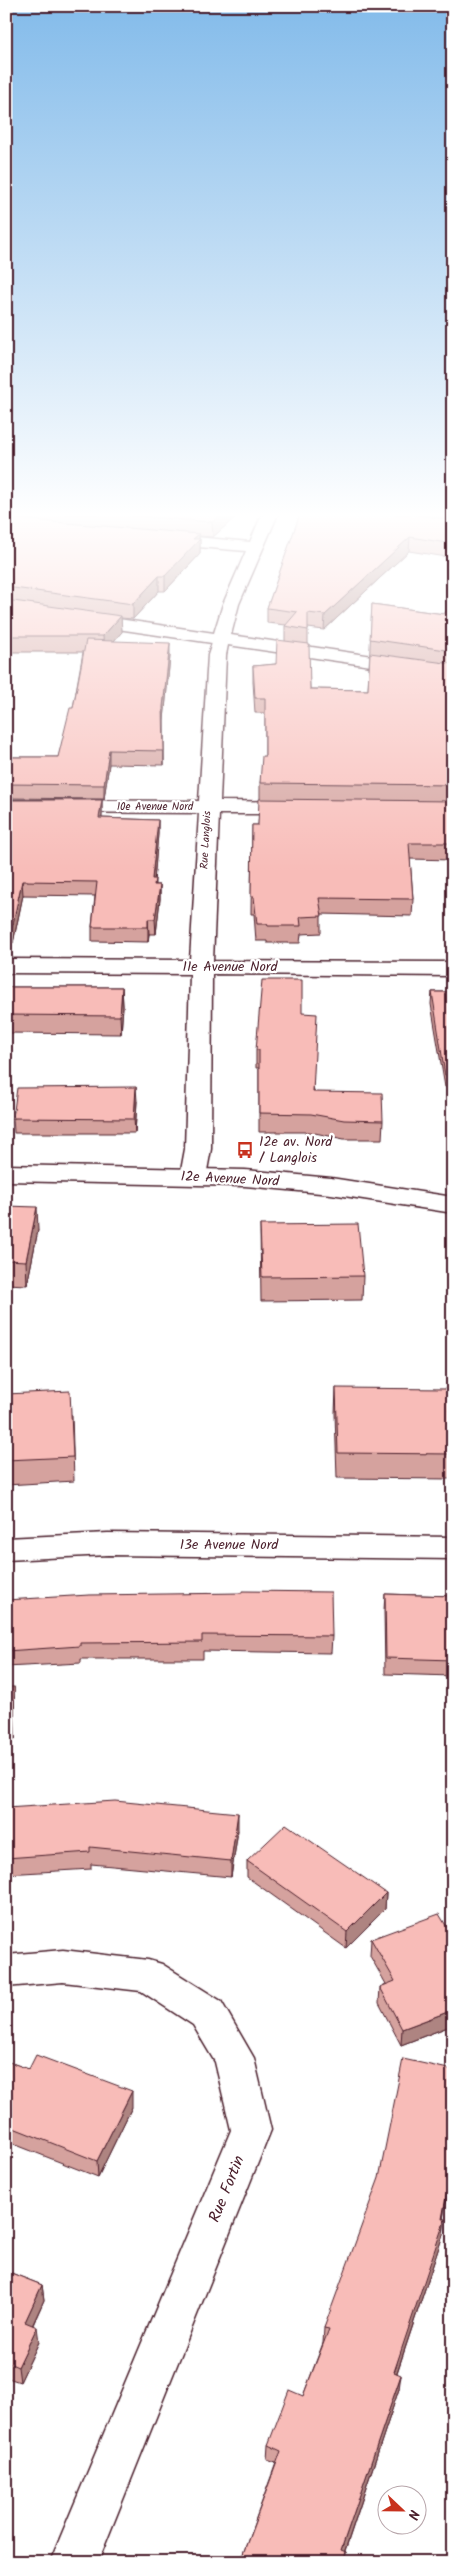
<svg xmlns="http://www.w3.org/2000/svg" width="459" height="2568" font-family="Kalam,sans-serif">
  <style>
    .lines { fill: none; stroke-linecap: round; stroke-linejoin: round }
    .minor-casing { stroke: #4a1f2b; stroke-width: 3 }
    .secondary-casing { stroke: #4a1f2b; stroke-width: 3 }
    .minor { fill: #fff; fill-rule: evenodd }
    .secondary { fill: #fff; fill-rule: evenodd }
    .wall { fill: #d5a29e; stroke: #4a1f2b }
    .shaded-wall { fill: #ae8481; stroke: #4a1f2b }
    .building { fill: #f8bcb8; stroke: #4a1f2b }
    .labels { text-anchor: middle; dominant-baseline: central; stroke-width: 4.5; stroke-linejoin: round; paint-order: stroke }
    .far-street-label { font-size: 11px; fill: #4a1f2b; stroke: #fff }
    .street-label { font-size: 14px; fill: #4a1f2b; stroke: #fff }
    .poi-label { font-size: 14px; fill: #4a1f2b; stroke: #fff; text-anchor: start }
    .near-street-label { font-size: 16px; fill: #4a1f2b; stroke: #fff }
  </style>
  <rect width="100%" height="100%" fill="#fff"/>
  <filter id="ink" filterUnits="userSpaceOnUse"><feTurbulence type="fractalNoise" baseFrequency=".02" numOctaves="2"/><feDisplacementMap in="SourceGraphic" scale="10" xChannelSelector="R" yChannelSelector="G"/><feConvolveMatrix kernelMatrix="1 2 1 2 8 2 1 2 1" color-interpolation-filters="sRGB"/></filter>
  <g filter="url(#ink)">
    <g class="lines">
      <g class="minor-casing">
        <g id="minor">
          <path d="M262,514H278L239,604L231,635L453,668V678L228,645L226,655L220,801L296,802L303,804L306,808L303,812L296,814H219L213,961L453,962V976L212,974L211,1149L206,1176L202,1181L193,1184L184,1181L180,1176L185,1149L190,974L6,973V959L190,960L199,813L6,812V800L199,801L208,655L212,643L84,624L78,623L75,619L78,615L84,614L214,633L223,604L246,551L162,544L154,539L162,534L250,542Z"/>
          <path d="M63,1950L148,1960L162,1964L221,2001L254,2058L271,2130L98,2562H50L231,2130L215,2062L193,2025L141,1991L63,1982L6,1987V1955Z"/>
        </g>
      </g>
      <g class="secondary-casing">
        <g id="secondary">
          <path d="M6,1165L245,1170L331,1178L453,1197V1213L331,1194L245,1186L6,1181Z"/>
          <path d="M108,1533L453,1537V1559L108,1555L6,1560V1538Z"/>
        </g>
      </g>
      <use href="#minor" class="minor"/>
      <use href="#secondary" class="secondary"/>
    </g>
    <g class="wall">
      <path d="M6,514H239L213,537L199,536V539H200V554L165,591H159L133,619L121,618L122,632L113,641L170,656L164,720V765L109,764L104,799L6,798V757H58L73,708L83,652H6Z"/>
      <path d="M300,514H453V558L409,551L324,630L308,628V644L310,689L368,690L372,604L444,614L453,603V860L410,859L413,899L412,916L321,914V933L301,934L300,943H267V941H256L254,914H251L252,825H258L260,799V783L265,756V713H255L253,682V666L276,664L285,641V626L286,625L267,623V608Z"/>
      <path d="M6,800H102V818L158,820V834L154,879H155V885H160V899L156,934H149L148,942L92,941V927L95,896L23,895L13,943L6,942Z"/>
      <path d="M6,982L7,987H122L123,1006L121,1034L6,1033Z"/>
      <path d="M432,992H453V1087H445L431,1004Z"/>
      <path d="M302,1013L314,1092L383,1121L382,1139H344L310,1132H259V1068H256V1050Z"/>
      <path d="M137,1101L135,1133H14L13,1118Z"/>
      <path d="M6,1206L38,1230L27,1285L6,1284Z"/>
      <path d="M260,1225L363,1276L362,1300L261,1301Z"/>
      <path d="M336,1388L453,1442V1468L452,1479L337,1478L335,1413Z"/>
      <path d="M6,1394L72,1415L74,1481L6,1485Z"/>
      <path d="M385,1594L453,1596V1676L385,1674L384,1610Z"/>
      <path d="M6,1600L332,1636L331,1653L203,1651V1659H81V1663L6,1667Z"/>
      <path d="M6,1687L14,1696L15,1739L6,1740Z"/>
      <path d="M6,1808L238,1830L231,1877L91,1864V1869L6,1874Z"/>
      <path d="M247,1861L386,1893L385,1909L346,1948L247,1877Z"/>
      <path d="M453,1937V2025L401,2045L379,2003L380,1987L386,1984L370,1956L371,1939Z"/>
      <path d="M6,2061L132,2107L98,2177L6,2141Z"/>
      <path d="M453,2070V2164L443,2219H445L443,2235L397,2373L399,2389L345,2551L346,2552L345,2562H240L276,2463L267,2460L268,2445L303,2396L323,2343L324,2328Z"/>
      <path d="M6,2271L42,2285L44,2300L33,2325L39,2342L20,2382L8,2378L6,2382Z"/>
    </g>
    <g class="shaded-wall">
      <path d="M223,514H239L213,537L212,522Z"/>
      <path d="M199,534V541L200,539V554L165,591V576L193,539Z"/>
      <path d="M410,537L409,551L324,630L325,615Z"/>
      <path d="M159,576V591L133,619V604Z"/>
      <path d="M121,616L122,632L104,652L103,636Z"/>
      <path d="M170,643V656L164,720V765L163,707Z"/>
      <path d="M109,750V764L104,799V785Z"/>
      <path d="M102,800V814L100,833L99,818Z"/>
      <path d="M158,820V834L153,894L152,879Z"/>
      <path d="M22,881L23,895L13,943L12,928Z"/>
      <path d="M160,885V899L156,934L155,919Z"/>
      <path d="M148,919L149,934L148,942Z"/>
      <path d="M122,987L123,1006L121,1034L120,1016Z"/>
      <path d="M136,1087L137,1101L135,1133L134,1119Z"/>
      <path d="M37,1207L38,1230L27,1285L26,1261Z"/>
      <path d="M14,1687V1696L15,1739L14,1730Z"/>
      <path d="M238,1813V1830L231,1877V1861Z"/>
      <path d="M386,1893L385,1909L346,1948L347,1932Z"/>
      <path d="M453,2010V2025L401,2045L402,2029Z"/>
      <path d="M132,2091V2107L98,2177L97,2161Z"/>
      <path d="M453,2158V2164L441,2229L445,2219L443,2235L392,2387L394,2372L442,2219Z"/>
      <path d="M42,2285L44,2300L27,2337L25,2322Z"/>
      <path d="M37,2327L39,2342L20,2382L18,2367Z"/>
      <path d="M6,2362L8,2378L6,2382Z"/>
      <path d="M401,2375L399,2389L341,2562V2550Z"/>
      <path d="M346,2552L345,2562H343Z"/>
    </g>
    <g class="building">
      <path d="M112,514H223L212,522Z"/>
      <path d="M300,514H411L453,520V544L410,537L325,615L308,613V630L285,626L297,612L267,608Z"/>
      <path d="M6,518L199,534L193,539H200L165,576H159L133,604L6,587Z"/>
      <path d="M6,600L121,616L103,636H6Z"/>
      <path d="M453,603V651L370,639L372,604L444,614Z"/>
      <path d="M86,640L170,643L163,707L164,751L109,750L104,785L6,784V757H58L70,708H73Z"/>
      <path d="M277,640L309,644L310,689L368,690L370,653L453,664V785L260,783L262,756H265V698H255L253,666L276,664Z"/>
      <path d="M259,799L453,801V843H409L413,899L319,898L322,916L300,917L301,926H268L267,924H257L254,897H251L252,825H258Z"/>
      <path d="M6,800H102L99,818L158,820L152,879H155L154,885H160L155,919H148V927H92L97,882L22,881L12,928H6Z"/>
      <path d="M262,980H302V1013L317,1014L313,1092L382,1093L383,1121L344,1120L311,1114L259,1113V1050H256Z"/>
      <path d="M6,987H122L120,1016L6,1015Z"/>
      <path d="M432,992H453V1075H445Z"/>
      <path d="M136,1087L134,1119L13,1118L17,1088Z"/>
      <path d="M6,1206L37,1207L26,1261L6,1260Z"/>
      <path d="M358,1224L363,1276L262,1277L260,1225Z"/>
      <path d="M336,1388L448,1389L453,1442V1454L338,1453Z"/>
      <path d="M70,1391L73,1457L6,1460V1394Z"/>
      <path d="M242,1591L331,1592L332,1636L202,1635V1642L80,1643V1646L6,1651V1600L89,1595L242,1593Z"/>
      <path d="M385,1594L453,1596V1660L386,1658Z"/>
      <rect x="6" y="1687" width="8" height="43"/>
      <path d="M115,1801L238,1813L231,1861L90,1847V1852L6,1858V1808Z"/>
      <path d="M286,1824L386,1893L347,1932L247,1861Z"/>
      <path d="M439,1914L453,1937V2010L402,2029L380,1987L395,1981L371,1939Z"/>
      <path d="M36,2055L132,2091L97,2161L6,2125V2061L29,2069Z"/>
      <path d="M403,2059L453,2070V2158L442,2219H445L394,2372L401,2375L341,2550L346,2552L343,2562H240L281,2451L268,2445L289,2390L303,2396L329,2329L324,2328L379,2178Z"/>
      <path d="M6,2271L42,2285L25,2322L37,2327L18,2367L6,2362Z"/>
    </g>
  </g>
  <linearGradient id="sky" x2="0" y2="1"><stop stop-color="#83bbea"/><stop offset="0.59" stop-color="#fff"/><stop offset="1" stop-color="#fff" stop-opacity="0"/></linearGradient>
  <rect width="459" height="873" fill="url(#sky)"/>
  <defs>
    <g id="bus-bare" transform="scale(1.35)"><path d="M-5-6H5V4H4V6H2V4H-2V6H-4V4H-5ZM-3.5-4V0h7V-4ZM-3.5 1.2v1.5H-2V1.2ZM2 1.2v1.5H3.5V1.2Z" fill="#c8321e" stroke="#fff" stroke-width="2.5" paint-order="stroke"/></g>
  </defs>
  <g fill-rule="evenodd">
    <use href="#bus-bare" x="245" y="1150"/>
  </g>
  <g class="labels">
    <g class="far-street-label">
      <text x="155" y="807">10e Avenue Nord</text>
      <text transform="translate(206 840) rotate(-87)">Rue Langlois</text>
    </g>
    <g class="street-label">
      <text x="230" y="967">11e Avenue Nord</text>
      <text transform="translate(230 1179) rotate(3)">12e Avenue Nord</text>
      <text x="229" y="1545">13e Avenue Nord</text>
    </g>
    <g class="poi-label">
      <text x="259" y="1142">12e av. Nord<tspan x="259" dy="16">/ Langlois</tspan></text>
    </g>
    <g class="near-street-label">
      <text transform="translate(227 2189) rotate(-68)">Rue Fortin</text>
    </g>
  </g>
  <rect width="459" height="2568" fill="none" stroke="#fff" stroke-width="25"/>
  <rect x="12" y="12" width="434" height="2543" fill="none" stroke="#4a1f2b" stroke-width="2" filter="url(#ink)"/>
  <g transform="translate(402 2510) rotate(112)"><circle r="24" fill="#ffffff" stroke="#b7a5aa"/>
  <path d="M0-4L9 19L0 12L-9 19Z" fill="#c8321e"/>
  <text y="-8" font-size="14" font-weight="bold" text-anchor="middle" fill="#4a1f2b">N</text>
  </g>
</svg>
